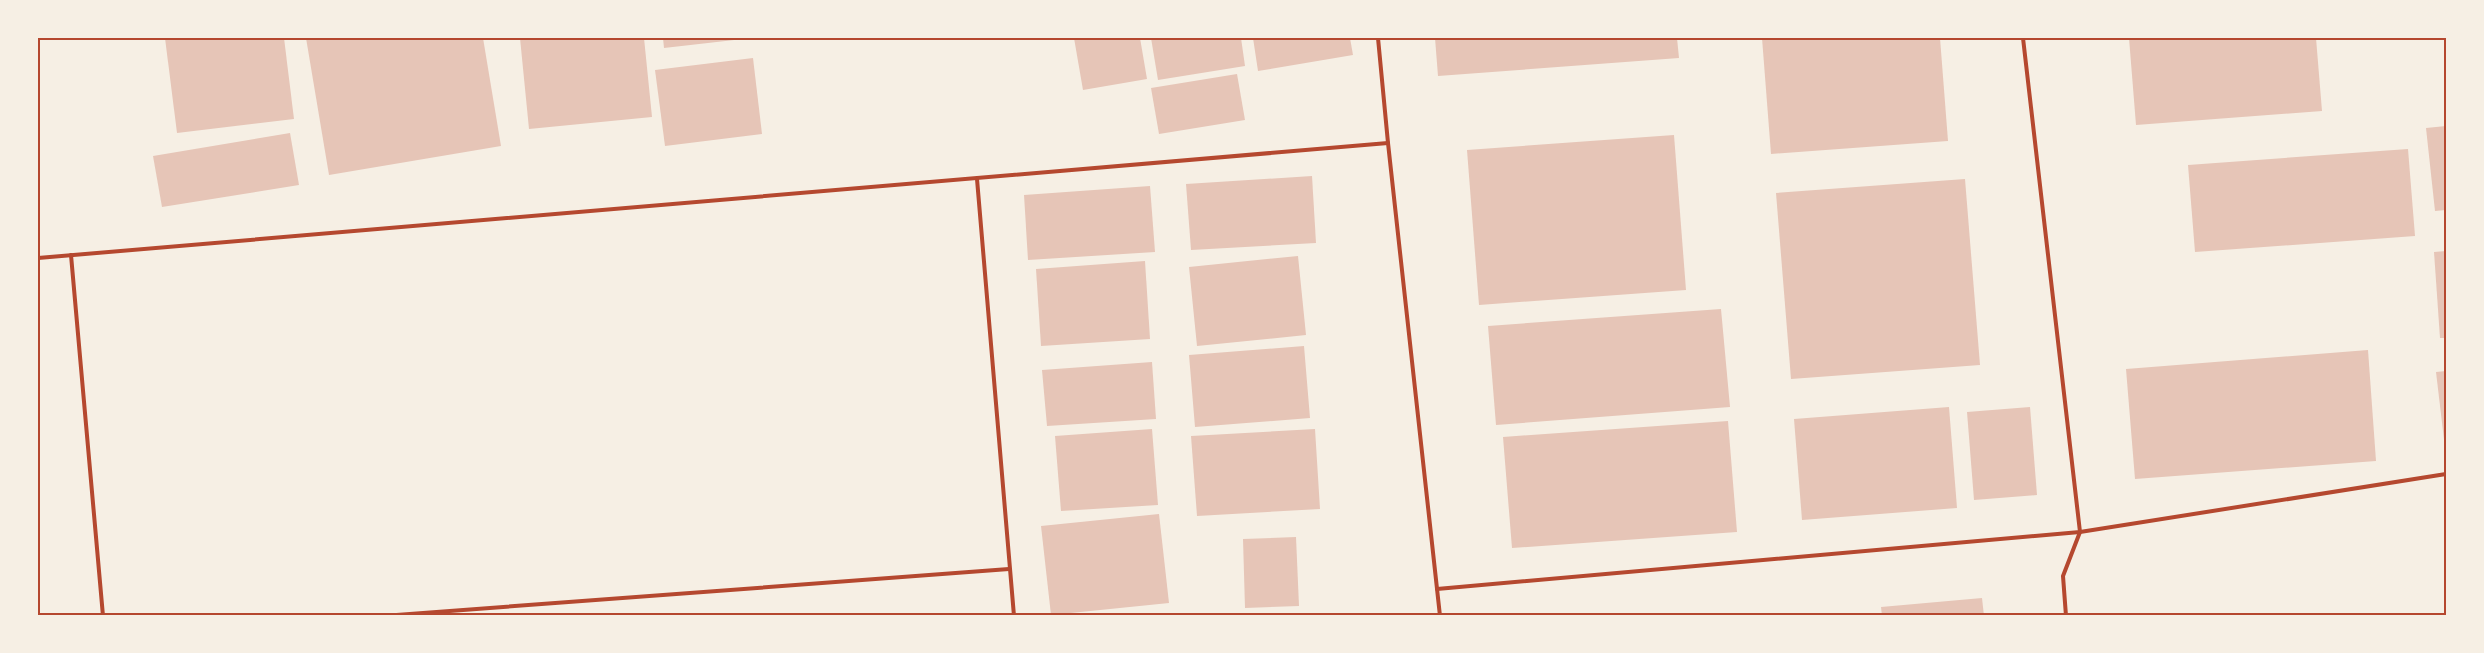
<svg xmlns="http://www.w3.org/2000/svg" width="2484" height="653" font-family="Ubuntu,sans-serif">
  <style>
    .building { fill: #e6c5b7 }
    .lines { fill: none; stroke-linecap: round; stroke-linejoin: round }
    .service { stroke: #b5482f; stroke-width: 4 }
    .neatline { fill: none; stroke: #b5482f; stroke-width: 2 }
  </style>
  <rect width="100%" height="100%" fill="#f6efe4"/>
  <g class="building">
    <path d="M165,38H284L294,119L177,133Z"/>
    <path d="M306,38H483L501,146L329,175Z"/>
    <path d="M520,38H644L652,117L529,129Z"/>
    <path d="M663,38H743V39L664,48Z"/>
    <path d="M1074,38H1140L1147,79L1083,90Z"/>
    <path d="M1151,38H1241L1245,66L1158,80Z"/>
    <path d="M1253,38H1350L1353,55L1258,71Z"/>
    <path d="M1435,38H1677L1679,58L1438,76Z"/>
    <path d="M1762,38H1940L1948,141L1771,154Z"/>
    <path d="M2129,38H2316L2322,111L2136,125Z"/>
    <path d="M753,58L762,134L665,146L655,70Z"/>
    <path d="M1237,74L1245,120L1159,134L1151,88Z"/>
    <path d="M2446,126V210L2435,211L2426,128Z"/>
    <path d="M290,133L299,185L162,207L153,156Z"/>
    <path d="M1674,135L1686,290L1479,305L1467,150Z"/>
    <path d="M2408,149L2415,236L2195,252L2188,165Z"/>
    <path d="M1312,176L1316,243L1191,250L1186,184Z"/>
    <path d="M1965,179L1980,365L1791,379L1776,193Z"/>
    <path d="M1150,186L1155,252L1028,260L1024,195Z"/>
    <path d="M2446,251V338H2440L2434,252Z"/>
    <path d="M1298,256L1306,335L1197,346L1189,267Z"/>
    <path d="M1145,261L1150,339L1041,346L1036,269Z"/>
    <path d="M1721,309L1730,407L1496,425L1488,326Z"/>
    <path d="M1304,346L1310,418L1195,427L1189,355Z"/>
    <path d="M2368,350L2376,461L2135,479L2126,369Z"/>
    <path d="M1152,362L1156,419L1047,426L1042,370Z"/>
    <path d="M2446,371V448H2445L2436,372Z"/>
    <path d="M1949,407L1957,508L1802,520L1794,419Z"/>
    <path d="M2030,407L2037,495L1974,500L1967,412Z"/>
    <path d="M1728,421L1737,532L1512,548L1503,437Z"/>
    <path d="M1152,429L1158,505L1061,511L1055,436Z"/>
    <path d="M1315,429L1320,509L1197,516L1191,436Z"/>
    <path d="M1159,514L1169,603L1051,615L1041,526Z"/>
    <path d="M1296,537L1299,606L1245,608L1243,539Z"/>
    <path d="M1982,598L1984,616H1882L1881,607Z"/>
  </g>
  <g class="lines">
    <g class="service">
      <path d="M1378,38L1388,143L1440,616"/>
      <path d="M2023,38L2080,532L2063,576L2066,616"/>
      <path d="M977,179L1014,616"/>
      <path d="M71,255L103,616"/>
      <path d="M38,258L1388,143"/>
      <path d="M1437,589L2080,532L2446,474"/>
      <path d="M383,616L1009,569"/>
    </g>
  </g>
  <rect width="2484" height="653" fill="none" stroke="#f6efe4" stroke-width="78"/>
  <rect x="39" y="39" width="2406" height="575" class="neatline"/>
</svg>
